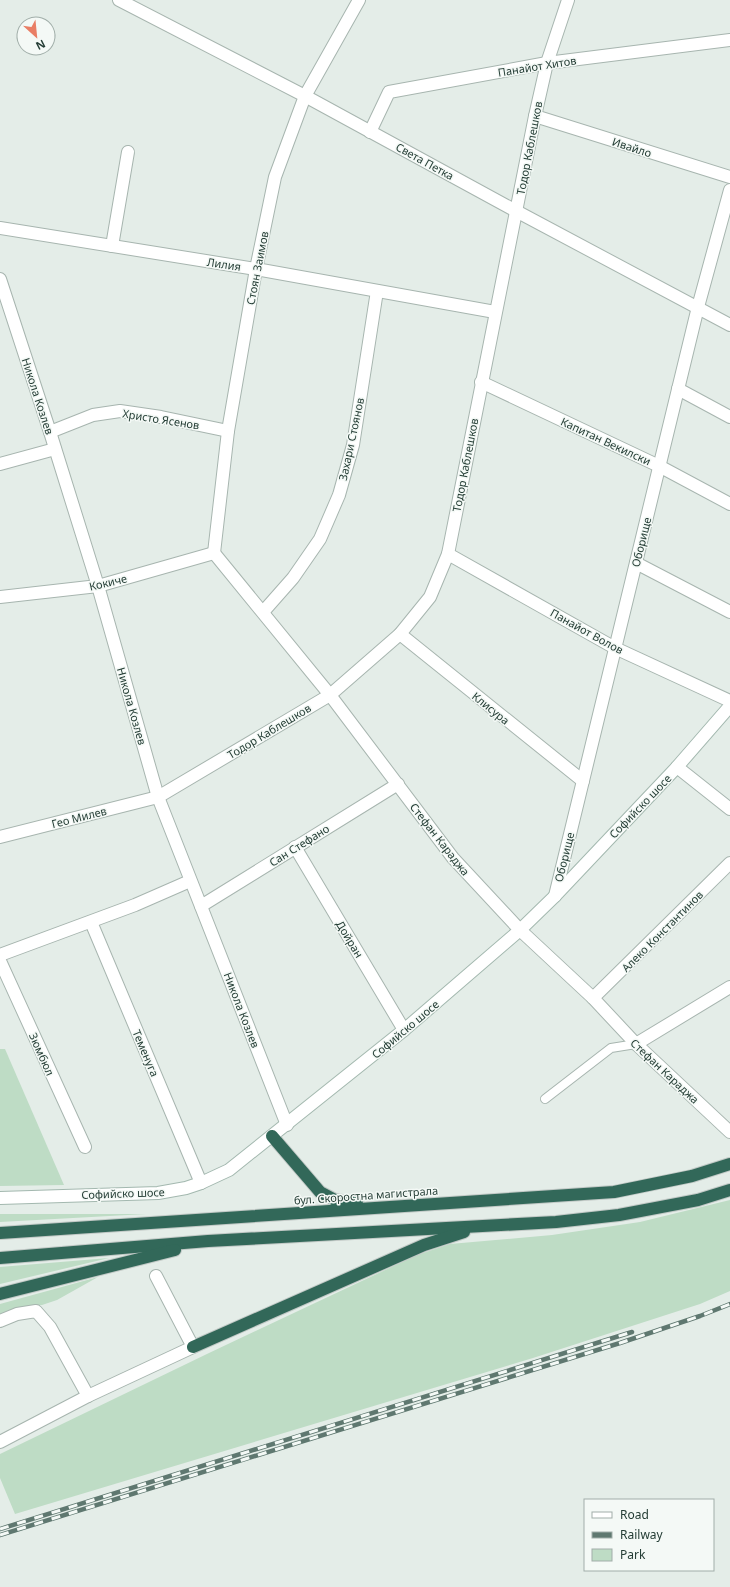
<svg xmlns="http://www.w3.org/2000/svg" width="730" height="1587" font-family="'Noto Sans',sans-serif">
  <style>
    .green { fill: #bedcc5 }
    .lines { fill: none; stroke-linecap: round; stroke-linejoin: round }
    .lane-casing { stroke: #a7b5af; stroke-width: 10 }
    .street-casing { stroke: #a7b5af; stroke-width: 14 }
    .secondary-casing { stroke: #a3b8af; stroke-width: 14 }
    .highway-casing { stroke: #c2c9c6; stroke-width: 14 }
    .lane { stroke: #fff; stroke-width: 8 }
    .street { stroke: #fff; stroke-width: 12 }
    .secondary { stroke: #fff; stroke-width: 12 }
    .highway { stroke: #326859; stroke-width: 12 }
    .rail-casing { stroke: #5f7870; stroke-width: 4.5 }
    .rail { stroke: #f4f9f6; stroke-width: 3; stroke-dasharray: 9; stroke-linecap: butt }
    .labels { text-anchor: middle; dominant-baseline: central; stroke-width: 3; stroke-linejoin: round; paint-order: stroke }
    .street-label { font-size: 11px; fill: #243d35; stroke: #f4f9f6 }
  </style>
  <rect width="100%" height="100%" fill="#e4ede8"/>
  <g class="green">
    <path d="M0,1049H5L64,1185L0,1186Z"/>
    <path d="M730,1200V1291L700,1304L533,1358L15,1514L0,1478V1454L209,1353L417,1255L450,1244L552,1235L640,1222Z"/>
    <path d="M0,1214H146L0,1222Z"/>
    <path d="M109,1258L0,1284V1267Z"/>
    <path d="M98,1277L57,1300L42,1305L28,1306L0,1317V1304Z"/>
  </g>
  <g class="lines">
    <g class="lane-casing">
      <path id="lane" d="M545,1099L611,1048L636,1044"/>
    </g>
    <g class="street-casing">
      <g id="street">
        <path d="M119,0L305,96L516,211L730,325"/>
        <path d="M535,116L730,177"/>
        <path d="M370,132L389,92L547,63L730,40"/>
        <path d="M0,228L256,269L495,312"/>
        <path d="M112,246L128,152"/>
        <path d="M0,279L50,432L98,586L158,797L287,1125"/>
        <path d="M481,382L659,466L730,504"/>
        <path d="M678,389L730,417"/>
        <path d="M50,432L93,415L120,411L161,417L228,431"/>
        <path d="M0,464L55,449"/>
        <path d="M214,553L330,695L453,858L520,930L593,998L636,1044L730,1132"/>
        <path d="M214,553L228,431L256,269L275,177L305,96L359,0"/>
        <path d="M448,554L615,648L730,701"/>
        <path d="M636,563L730,612"/>
        <path d="M0,597L98,586L214,553"/>
        <path d="M263,612L293,578L320,539L339,495L353,445L377,291"/>
        <path d="M400,634L583,781"/>
        <path d="M677,767L730,809"/>
        <path d="M0,837L158,797L330,695L400,634L430,597L448,554L535,116L547,63L568,0"/>
        <path d="M295,847L404,1030"/>
        <path d="M555,896L698,307L730,190"/>
        <path d="M201,906L398,784"/>
        <path d="M91,922L201,1183"/>
        <path d="M0,955L135,905L190,881"/>
        <path d="M0,961L85,1147"/>
        <path d="M593,998L730,863"/>
        <path d="M636,1044L730,987"/>
        <path d="M0,1321L17,1314L36,1311L50,1327L88,1396"/>
        <path d="M0,1442L88,1396L193,1347L156,1276"/>
      </g>
    </g>
    <g class="secondary-casing">
      <path id="secondary" d="M0,1198L158,1193L186,1188L201,1183L229,1170L404,1030L520,930L555,896L677,767L730,706"/>
    </g>
    <g class="highway-casing">
      <g id="highway">
        <path d="M272,1136L320,1192L335,1200L357,1203"/>
        <path d="M0,1233L614,1192L692,1176L730,1164"/>
        <path d="M0,1258L208,1241L556,1222L619,1215L698,1200L730,1190"/>
        <path d="M0,1294L175,1250"/>
        <path d="M193,1347L424,1245L464,1232"/>
      </g>
    </g>
    <use href="#lane" class="lane"/>
    <use href="#street" class="street"/>
    <use href="#secondary" class="secondary"/>
    <use href="#highway" class="highway"/>
    <g class="rail-casing">
      <g id="rail">
        <path d="M0,1529L632,1332"/>
        <path d="M0,1535L620,1343L700,1316L730,1304"/>
      </g>
    </g>
    <use href="#rail" class="rail"/>
  </g>
  <g class="labels">
    <g class="street-label">
      <text transform="translate(537 66) rotate(-9)">Панайот Хитов</text>
      <text transform="translate(632 147) rotate(18)">Ивайло</text>
      <text transform="translate(529 148) rotate(-79)">Тодор Каблешков</text>
      <text transform="translate(425 161) rotate(29)">Света Петка</text>
      <text transform="translate(224 264) rotate(9)">Лилия</text>
      <text transform="translate(257 268) rotate(-79)">Стоян Заимов</text>
      <text transform="translate(38 396) rotate(72)">Никола Козлев</text>
      <text transform="translate(161 419) rotate(9)">Христо Ясенов</text>
      <text transform="translate(351 439) rotate(-78)">Захари Стоянов</text>
      <text transform="translate(606 441) rotate(25)">Капитан Векилски</text>
      <text transform="translate(465 465) rotate(-79)">Тодор Каблешков</text>
      <text transform="translate(641 542) rotate(-76)">Оборище</text>
      <text transform="translate(108 582) rotate(-13)">Кокиче</text>
      <text transform="translate(587 631) rotate(29)">Панайот Волов</text>
      <text transform="translate(132 706) rotate(74)">Никола Козлев</text>
      <text transform="translate(491 708) rotate(39)">Клисура</text>
      <text transform="translate(269 731) rotate(-31)">Тодор Каблешков</text>
      <text transform="translate(640 806) rotate(-46)">Софийско шосе</text>
      <text transform="translate(79 817) rotate(-14)">Гео Милев</text>
      <text transform="translate(440 839) rotate(52)">Стефан Караджа</text>
      <text transform="translate(299 845) rotate(-32)">Сан Стефано</text>
      <text transform="translate(564 857) rotate(-76)">Оборище</text>
      <text transform="translate(662 931) rotate(-45)">Алеко Константинов</text>
      <text transform="translate(350 939) rotate(59)">Дойран</text>
      <text transform="translate(242 1010) rotate(69)">Никола Козлев</text>
      <text transform="translate(405 1029) rotate(-40)">Софийско шосе</text>
      <text transform="translate(146 1053) rotate(67)">Теменуга</text>
      <text transform="translate(42 1054) rotate(66)">Зюмбюл</text>
      <text transform="translate(665 1071) rotate(43)">Стефан Караджа</text>
      <text transform="translate(123 1193) rotate(-2)">Софийско шосе</text>
      <text transform="translate(366 1195) rotate(-4)">бул. Скоростна магистрала</text>
    </g>
  </g>
  <rect x="584" y="1499" width="130" height="72" fill="#f4f9f6" stroke="#a1aea9"/>
  <rect x="592" y="1512" width="20" height="6" fill="#ffffff" stroke="#a1aea9"/>
  <text x="620" y="1519" font-size="12" fill="#243d35">Road</text>
  <rect x="592" y="1532" width="20" height="6" fill="#5f7870" stroke="#a1aea9"/>
  <text x="620" y="1539" font-size="12" fill="#243d35">Railway</text>
  <rect x="592" y="1549" width="20" height="12" fill="#bedcc5" stroke="#a1aea9"/>
  <text x="620" y="1559" font-size="12" fill="#243d35">Park</text>
  <g transform="translate(36 36) rotate(153)"><circle r="19" fill="#f4f9f6" stroke="#a1aea9"/>
  <path d="M0-3L7 15L0 10L-7 15Z" fill="#e97e65"/>
  <text y="-6" font-size="11" font-weight="bold" text-anchor="middle" fill="#243d35">N</text>
  </g>
</svg>
